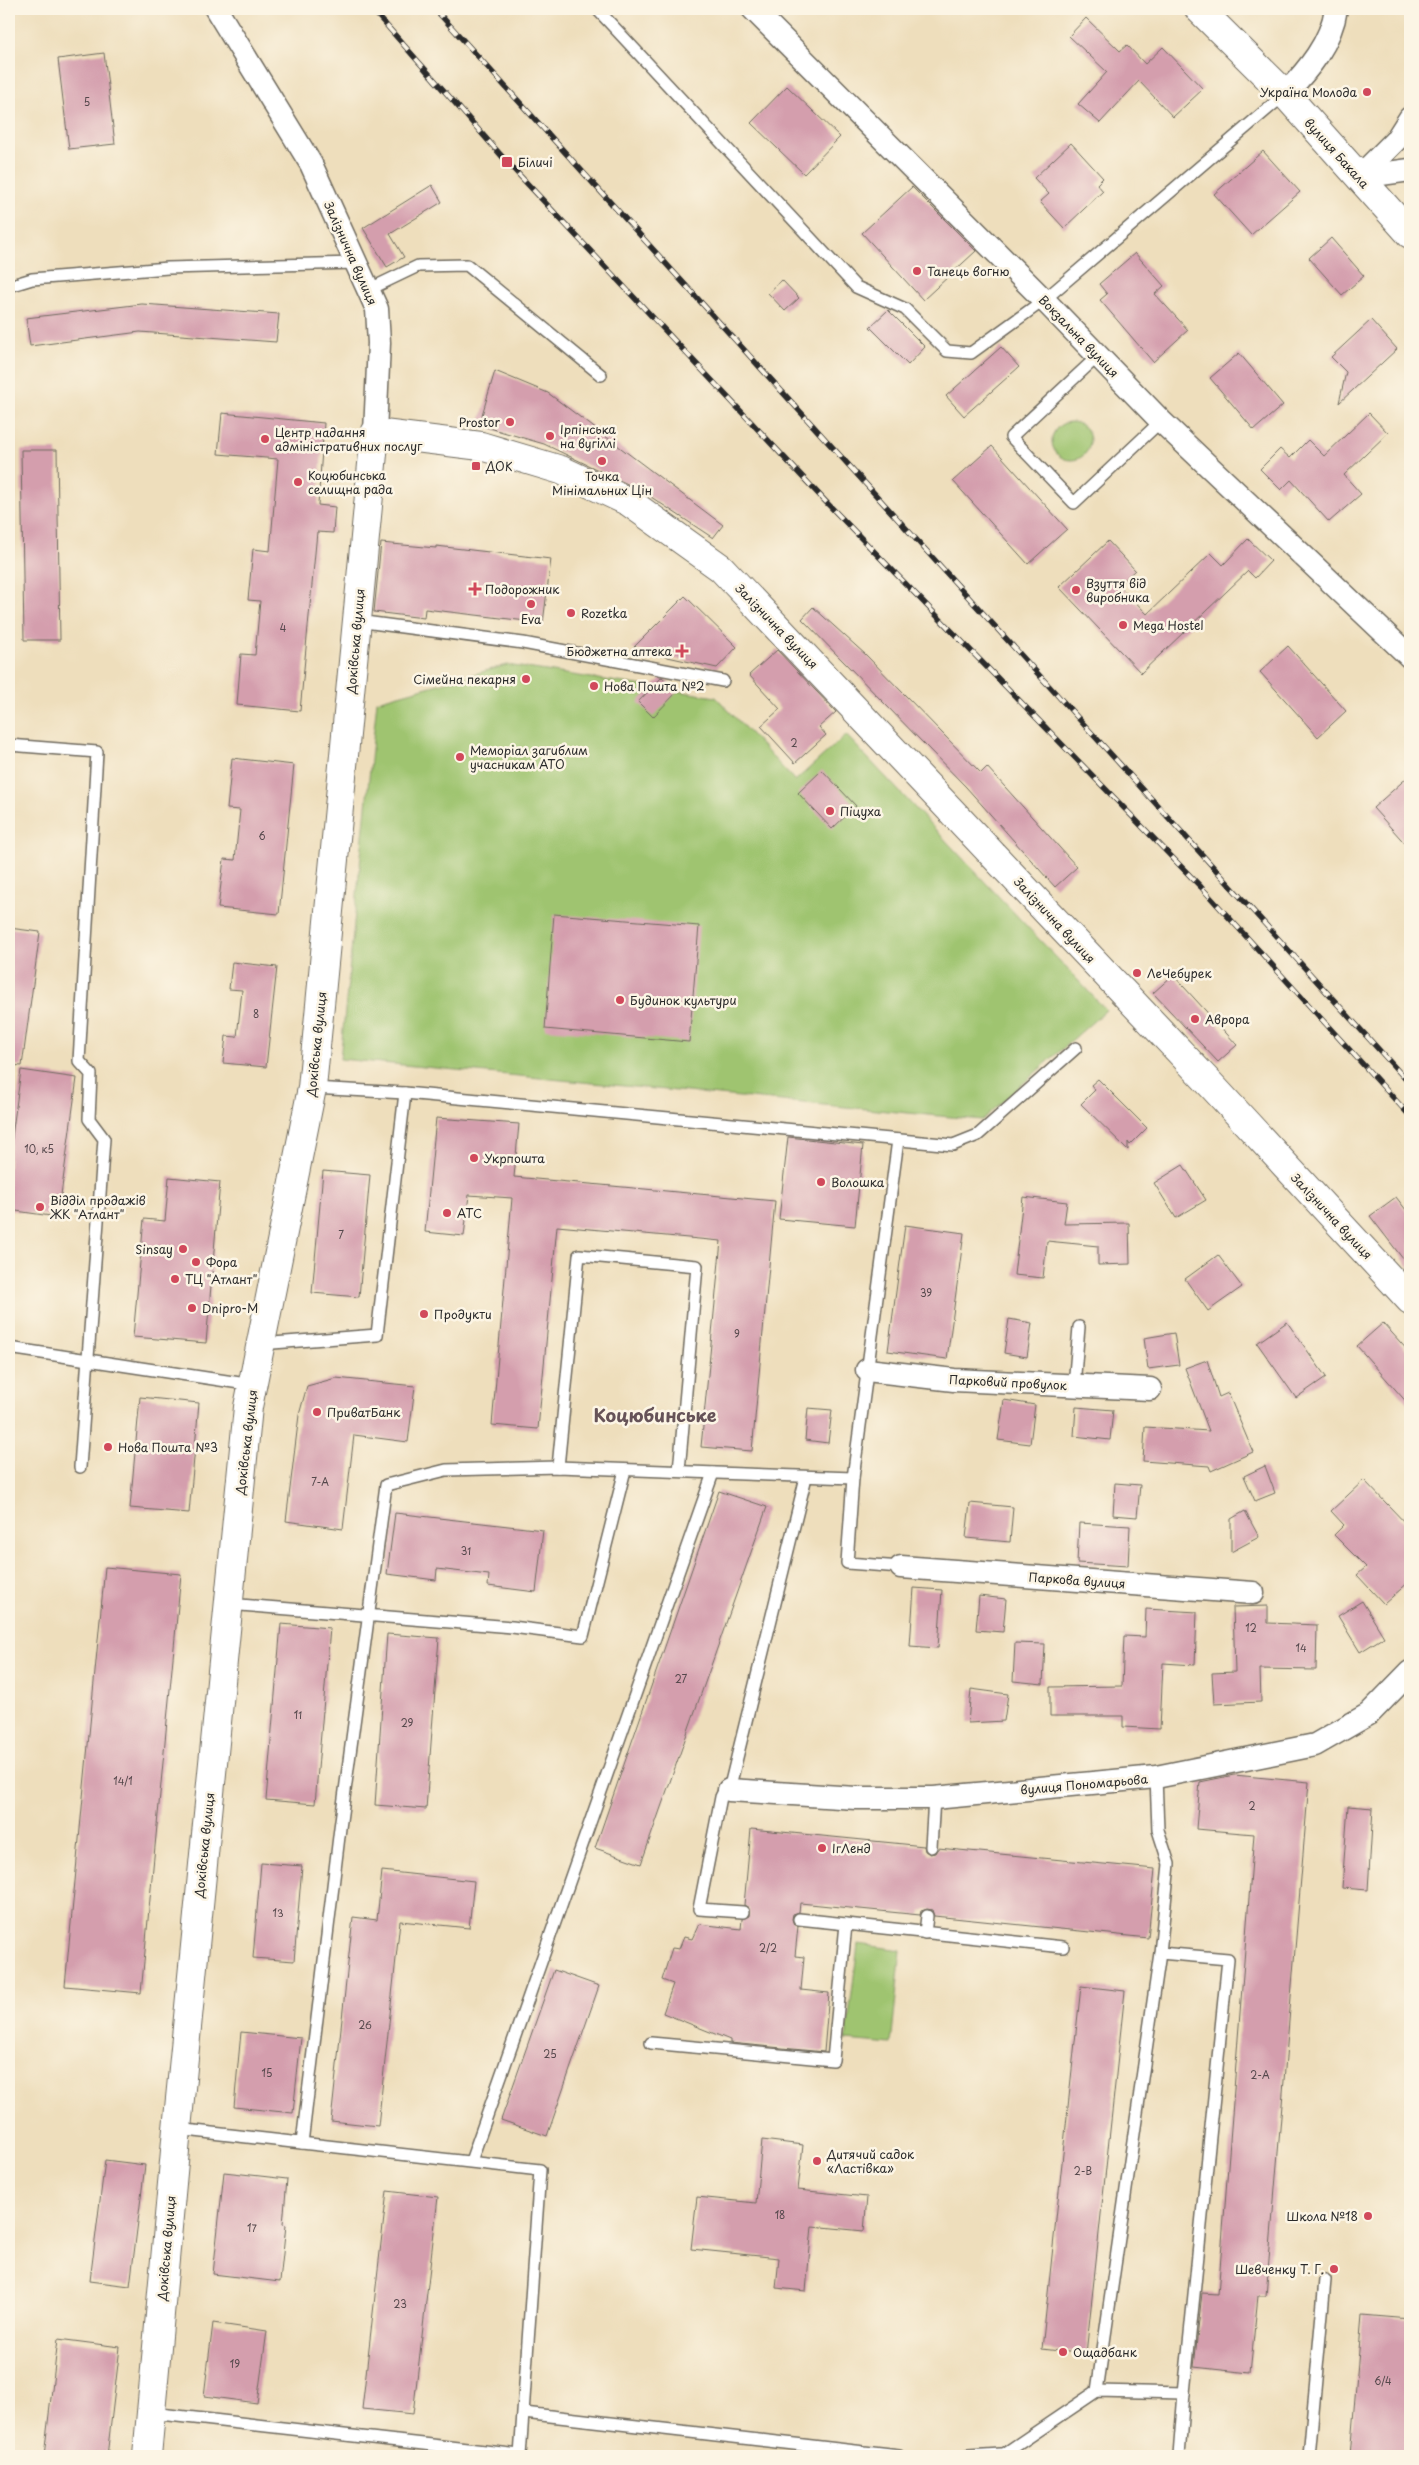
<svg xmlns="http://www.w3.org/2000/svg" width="1419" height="2465" font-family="'Playpen Sans',sans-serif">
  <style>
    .green { fill: #9fc46f; stroke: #65784d }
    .building { fill: #d49ead }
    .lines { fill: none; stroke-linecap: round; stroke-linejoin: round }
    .service-casing { stroke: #6f6a5e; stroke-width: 14 }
    .minor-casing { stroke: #6f6a5e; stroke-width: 25 }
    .tertiary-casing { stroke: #6f6a5e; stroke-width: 30 }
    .service { stroke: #fff; stroke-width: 11 }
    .minor { stroke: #fff; stroke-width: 22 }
    .tertiary { stroke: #fff; stroke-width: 28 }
    .rail-casing { stroke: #2b2b2b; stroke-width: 5.5 }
    .rail { stroke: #fcf5e5; stroke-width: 4; stroke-dasharray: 11; stroke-linecap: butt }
    .poi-dot { fill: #d1495b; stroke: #fcf5e5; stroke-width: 2 }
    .labels { text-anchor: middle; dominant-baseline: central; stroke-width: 5; stroke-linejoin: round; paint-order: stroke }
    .number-label { font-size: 10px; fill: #55484c }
    .poi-label { font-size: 12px; fill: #2b2b2b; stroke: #fcf5e5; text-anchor: start }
    .street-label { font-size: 12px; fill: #2b2b2b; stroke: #fcf5e5 }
    .district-label { font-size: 18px; font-weight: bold; fill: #665358; stroke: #fcf5e5 }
  </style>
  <rect width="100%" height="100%" fill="#fcf5e5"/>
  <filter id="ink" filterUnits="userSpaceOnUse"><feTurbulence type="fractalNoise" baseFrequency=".02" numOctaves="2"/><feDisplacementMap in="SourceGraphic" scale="10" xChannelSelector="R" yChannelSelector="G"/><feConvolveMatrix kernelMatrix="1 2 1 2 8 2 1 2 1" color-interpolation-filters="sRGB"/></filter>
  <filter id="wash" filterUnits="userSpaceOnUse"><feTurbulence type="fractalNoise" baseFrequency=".0096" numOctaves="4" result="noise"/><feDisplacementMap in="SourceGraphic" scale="20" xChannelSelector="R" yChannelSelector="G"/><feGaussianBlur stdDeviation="1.12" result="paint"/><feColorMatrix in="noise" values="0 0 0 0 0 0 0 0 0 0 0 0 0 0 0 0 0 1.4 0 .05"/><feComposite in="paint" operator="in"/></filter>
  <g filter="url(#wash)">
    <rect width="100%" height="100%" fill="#eedebc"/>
    <g class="green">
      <circle cx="1071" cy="441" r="19"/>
      <path d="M507,665L716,697L795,781L846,735L1106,1010L982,1120L340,1059L377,701Z"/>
      <path d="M858,1944L901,1950L891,2044L846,2040Z"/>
    </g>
    <g id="blocks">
      <g class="building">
        <path d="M1086,18L1120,51L1127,45L1145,64L1163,47L1203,89L1173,117L1139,81L1100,123L1078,104L1107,72L1069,36Z"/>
        <path d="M104,53L115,144L69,149L58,59Z"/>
        <path d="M787,86L840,137L804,174L751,123Z"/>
        <path d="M1071,143L1103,178L1097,184L1103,191L1064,228L1040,202L1049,194L1034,178Z"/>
        <path d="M1263,151L1300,192L1251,235L1214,194Z"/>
        <path d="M432,185L442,202L390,234L404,257L387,267L363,228Z"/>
        <path d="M912,187L976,251L923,300L862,233Z"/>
        <path d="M1331,238L1364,276L1342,295L1309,258Z"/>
        <path d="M1135,253L1164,286L1155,294L1188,330L1153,362L1100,300L1107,294L1099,284Z"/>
        <path d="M782,280L799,298L785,311L768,293Z"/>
        <path d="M142,304L279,314L276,342L140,332L30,346L26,318Z"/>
        <path d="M888,310L925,347L908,365L870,327Z"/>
        <path d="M1371,320L1397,349L1339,403L1346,372L1331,357Z"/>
        <path d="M1001,347L1019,367L964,416L946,396Z"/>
        <path d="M1239,353L1283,405L1254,430L1210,378Z"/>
        <path d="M495,371L548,393L723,525L713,538L642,491L544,444L479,425Z"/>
        <path d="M222,413L324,423L318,505L335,507L333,533L317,532L300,711L237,705L241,654L255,655L260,601L248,600L253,549L270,551L278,459L218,454Z"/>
        <path d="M1369,413L1388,433L1344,475L1361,494L1329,522L1291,480L1281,490L1260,469L1280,449L1290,458L1308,440L1324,456Z"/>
        <path d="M992,446L1067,529L1028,564L953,481Z"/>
        <path d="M21,450H57L60,640H24Z"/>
        <path d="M1248,539L1271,561L1255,578L1248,571L1141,673L1059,587L1108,541L1135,570L1119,585L1147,614L1211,553L1223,565Z"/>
        <path d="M381,543L436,548V546L551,559L543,623L425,609L424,618L374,612Z"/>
        <path d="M685,596L737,647L717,668L632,649Z"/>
        <path d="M813,607L866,655L981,773L987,767L1077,867L1055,887L966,787L802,619Z"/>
        <path d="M1288,646L1346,711L1318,737L1260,672Z"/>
        <path d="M777,650L836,712L819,727L826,735L795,763L761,726L780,709L749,675Z"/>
        <path d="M662,677L678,691L653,717L638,702Z"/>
        <path d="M232,758L294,765L279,914L218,908L224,859L235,860L240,810L227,809Z"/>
        <path d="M822,770L856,806L832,829L798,793Z"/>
        <path d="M1410,775V849L1373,808Z"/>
        <path d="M554,914L699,926L689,1042L545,1029Z"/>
        <path d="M9,928L40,932L22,1066L9,1065Z"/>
        <path d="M232,962L277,967L266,1067L223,1063L226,1036L237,1037L242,990L229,989Z"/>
        <path d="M1173,975L1237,1045L1218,1062L1153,993Z"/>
        <path d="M21,1070L77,1078L58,1217L9,1210V1159Z"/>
        <path d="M1098,1079L1147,1128L1130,1145L1128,1142V1150L1081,1104L1095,1090L1091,1085Z"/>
        <path d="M436,1118L519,1124L514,1177L775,1201L752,1451L701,1447L721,1241L557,1226L538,1429L492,1425L512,1198L469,1195L464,1236L425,1232Z"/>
        <path d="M788,1137L863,1145L855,1226L779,1219Z"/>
        <path d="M1183,1165L1206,1200L1176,1218L1154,1183Z"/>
        <path d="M323,1171L370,1175L359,1297L312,1293Z"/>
        <path d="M169,1177L220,1182L206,1343L133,1337L144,1219L165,1221Z"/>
        <path d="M1023,1197L1067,1202L1064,1224L1129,1223L1130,1264L1098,1265V1246L1047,1241L1043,1278L1014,1275Z"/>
        <path d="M1396,1197L1410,1215V1268L1370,1216Z"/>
        <path d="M905,1225L964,1233L947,1359L888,1351Z"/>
        <path d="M1218,1255L1242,1287L1208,1311L1185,1279Z"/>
        <path d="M1009,1319L1032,1323L1027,1357L1004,1353Z"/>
        <path d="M1287,1322L1326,1377L1296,1398L1257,1343Z"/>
        <path d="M1383,1323L1410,1353V1406L1357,1346Z"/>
        <path d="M1174,1333L1179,1365L1148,1369L1144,1338Z"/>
        <path d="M1207,1360L1219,1397L1228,1393L1253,1452L1211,1471L1209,1466L1143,1461L1145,1427L1209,1431L1185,1368Z"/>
        <path d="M336,1378L415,1386L408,1442L354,1435L343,1529L286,1521L299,1415L307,1386Z"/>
        <path d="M140,1397L199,1403L189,1513L130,1508Z"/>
        <path d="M1004,1400L1035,1405L1030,1444L998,1440Z"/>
        <path d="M1076,1407L1113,1410L1110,1440L1074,1436Z"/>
        <path d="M808,1408L832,1410L828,1443L805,1440Z"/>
        <path d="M1265,1466L1275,1493L1255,1501L1244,1476Z"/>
        <path d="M1364,1480L1410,1528V1581L1384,1604L1357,1575L1366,1567L1334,1535L1344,1525L1331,1511Z"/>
        <path d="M1115,1483L1140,1485L1137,1517L1113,1515Z"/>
        <path d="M719,1491L767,1507L641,1864L595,1848Z"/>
        <path d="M970,1503L1013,1507L1010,1542L966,1538Z"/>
        <path d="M1245,1511L1259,1537L1231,1552V1519Z"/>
        <path d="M395,1513L543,1530L536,1592L488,1586L489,1575L437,1569L436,1580L387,1574Z"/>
        <path d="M1079,1523L1130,1526L1128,1566L1077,1563Z"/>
        <path d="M105,1567L181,1574L141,1993L65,1986Z"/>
        <path d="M914,1588L942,1590L938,1648L910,1646Z"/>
        <path d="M979,1596L1006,1599L1003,1632L976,1630Z"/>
        <path d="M1362,1601L1384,1637L1360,1652L1338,1616Z"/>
        <path d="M1268,1606V1623L1317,1625L1316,1670L1260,1669L1261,1702L1214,1704L1212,1673L1235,1672L1233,1607Z"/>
        <path d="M1146,1609L1197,1612L1195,1665L1163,1663L1160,1729L1123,1727V1716H1050V1687L1122,1686L1124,1636L1145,1637Z"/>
        <path d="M281,1624L330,1628L315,1804L266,1800Z"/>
        <path d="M387,1634L439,1638L426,1809L375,1805Z"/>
        <path d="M1015,1643L1045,1644L1043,1684L1013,1681Z"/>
        <path d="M971,1689L1008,1694L1004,1721L968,1723Z"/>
        <path d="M1234,1775L1309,1782L1266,2296H1258L1250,2373L1194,2367L1202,2293L1218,2294L1254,1834L1196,1829L1200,1782Z"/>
        <path d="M1348,1806L1373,1808L1368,1890L1342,1888Z"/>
        <path d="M751,1829L924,1846L925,1851L930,1854L935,1853L938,1848L1155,1869L1148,1938L934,1916L932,1910L927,1909L921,1911L920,1915L800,1903L799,1912L793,1914L792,1919L794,1925L798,1926L795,1956L804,1957L801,1990L829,1993L824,2052L730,2043V2040L663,2013L673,1984L662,1980L672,1948L679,1949L684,1937L692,1939L699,1924L741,1929L742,1919L749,1916V1908L744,1905Z"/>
        <path d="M261,1863L302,1866L294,1961L253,1958Z"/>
        <path d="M382,1871L474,1881L469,1928L400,1921L378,2126L331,2121L353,1917L377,1920Z"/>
        <path d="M554,1970L599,1986L547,2136L501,2120Z"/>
        <path d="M1081,1986L1125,1991L1086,2354L1042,2349Z"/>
        <path d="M241,2032L301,2038L293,2113L234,2107Z"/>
        <path d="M762,2140L803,2145L798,2190L867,2197L864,2231L812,2226L806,2291L776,2288L779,2258L691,2249L697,2197L756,2203Z"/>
        <path d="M105,2160L145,2165L130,2286L90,2281Z"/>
        <path d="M224,2172L287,2179L283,2224L286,2225L280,2282L213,2274Z"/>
        <path d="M387,2191L438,2197L413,2414L362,2409Z"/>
        <path d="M1362,2315L1410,2319L1409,2456H1350Z"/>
        <path d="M213,2323L267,2331L257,2403L204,2396Z"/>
        <path d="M58,2339L120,2347L107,2456H44Z"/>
      </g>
    </g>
  </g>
  <g filter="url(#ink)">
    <use href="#blocks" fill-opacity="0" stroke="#6f6a5e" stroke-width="1"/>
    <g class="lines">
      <g class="service-casing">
        <g id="service">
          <path d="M597,9L856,287L905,309L947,351L971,353L1044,300L1285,94"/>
          <path d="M9,286L32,279L168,268L356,263"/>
          <path d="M368,290L418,266L467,265L601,375"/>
          <path d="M1098,356L1011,437L1074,503L1161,421"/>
          <path d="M357,621L523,643L723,681"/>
          <path d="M9,745L97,752L79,1061L91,1074L89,1119L104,1139L80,1467"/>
          <path d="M312,1088L405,1093L953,1145L978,1135L1076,1048"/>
          <path d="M260,1344L377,1335L405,1093"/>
          <path d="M9,1348L253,1385"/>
          <path d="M1074,1386L1079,1327"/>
          <path d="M558,1467L579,1255L697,1266L679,1471"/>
          <path d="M853,1478L847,1563L901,1567"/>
          <path d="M228,1604L512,1627L583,1636L625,1470"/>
          <path d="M931,1847L934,1798"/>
          <path d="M743,1912L699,1909L721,1797L723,1793L729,1790L806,1477"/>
          <path d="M799,1919L1063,1947"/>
          <path d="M925,1933L927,1916"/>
          <path d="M651,2043L833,2060L846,1924"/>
          <path d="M177,2129L540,2170L520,2456"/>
          <path d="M302,2143L340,1828L386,1485L446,1470L558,1467L853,1478L898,1140"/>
          <path d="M471,2161L713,1473"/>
          <path d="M1097,2391L1160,1953L1169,1864L1158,1830L1156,1777"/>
          <path d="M151,2413L520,2455"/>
          <path d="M524,2413L899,2456"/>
          <path d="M968,2456L1001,2454"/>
          <path d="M1001,2456L1097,2391L1184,2393L1228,1959L1160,1953"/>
          <path d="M1179,2456L1184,2393"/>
          <path d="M1309,2456L1325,2280"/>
        </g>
      </g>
      <g class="minor-casing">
        <g id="minor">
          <path d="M216,9L311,164L377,309L379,343L375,433"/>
          <path d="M753,9L1044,300L1161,421L1410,657"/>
          <path d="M1285,94C1308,70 1331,43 1336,9"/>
          <path d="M1359,177L1396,140L1410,118"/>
          <path d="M1359,177L1410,170"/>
          <path d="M867,1370L954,1380L1150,1389"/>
          <path d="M901,1567L1253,1593"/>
          <path d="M729,1790L856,1798H934L1156,1777L1315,1745L1369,1714L1410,1672"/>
        </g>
      </g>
      <g class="tertiary-casing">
        <g id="tertiary">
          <path d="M1199,9L1285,94L1410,234"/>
          <path d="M147,2456L177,2129L248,1407L312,1088L375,433L481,446L561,470L629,502L721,568L1214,1088L1410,1300"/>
        </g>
      </g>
      <use href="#service" class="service"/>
      <use href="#minor" class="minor"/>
      <use href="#tertiary" class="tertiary"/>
      <g class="rail-casing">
        <g id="rail">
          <path d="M372,9L507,162L826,502L1201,887L1410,1116"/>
          <path d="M435,9L1410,1084"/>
        </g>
      </g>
      <use href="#rail" class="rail"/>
    </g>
  </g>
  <g class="poi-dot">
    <circle cx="1367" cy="92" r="5"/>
    <rect x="501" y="156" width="12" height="12" rx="2.5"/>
    <circle cx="917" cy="271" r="5"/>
    <circle cx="510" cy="422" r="5"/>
    <circle cx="550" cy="436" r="5"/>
    <circle cx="265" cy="439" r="5"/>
    <circle cx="602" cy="461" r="5"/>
    <rect x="471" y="461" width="10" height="10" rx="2.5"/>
    <circle cx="298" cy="482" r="5"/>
    <path d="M472.5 581.5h5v5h5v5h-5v5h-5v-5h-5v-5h5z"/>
    <circle cx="1076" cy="590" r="5"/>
    <circle cx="531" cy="604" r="5"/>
    <circle cx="571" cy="613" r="5"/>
    <circle cx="1123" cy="625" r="5"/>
    <path d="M679.5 643.5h5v5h5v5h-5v5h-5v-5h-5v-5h5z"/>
    <circle cx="526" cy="679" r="5"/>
    <circle cx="594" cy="686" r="5"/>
    <circle cx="460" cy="757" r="5"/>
    <circle cx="830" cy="811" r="5"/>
    <circle cx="1137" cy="973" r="5"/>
    <circle cx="620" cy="1000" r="5"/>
    <circle cx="1195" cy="1019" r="5"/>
    <circle cx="474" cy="1158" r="5"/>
    <circle cx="821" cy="1182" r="5"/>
    <circle cx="40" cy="1207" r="5"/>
    <circle cx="447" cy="1213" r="5"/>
    <circle cx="183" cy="1249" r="5"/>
    <circle cx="196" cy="1262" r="5"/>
    <circle cx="175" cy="1279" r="5"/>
    <circle cx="192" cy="1308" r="5"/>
    <circle cx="424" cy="1314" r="5"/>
    <circle cx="317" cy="1412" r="5"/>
    <circle cx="108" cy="1447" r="5"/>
    <circle cx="822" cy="1848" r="5"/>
    <circle cx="817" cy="2161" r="5"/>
    <circle cx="1368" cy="2216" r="5"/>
    <circle cx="1334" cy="2269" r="5"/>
    <circle cx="1063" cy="2352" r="5"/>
  </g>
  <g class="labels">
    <g class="number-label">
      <text x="87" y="101">5</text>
      <text x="283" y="627">4</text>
      <text x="794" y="742">2</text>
      <text x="262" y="835">6</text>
      <text x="256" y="1013">8</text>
      <text x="39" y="1148">10, к5</text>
      <text x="341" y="1234">7</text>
      <text x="926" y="1292">39</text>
      <text x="737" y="1333">9</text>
      <text x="320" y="1481">7-А</text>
      <text x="466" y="1550">31</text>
      <text x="1251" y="1627">12</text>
      <text x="1301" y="1647">14</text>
      <text x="681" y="1678">27</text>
      <text x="298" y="1714">11</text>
      <text x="407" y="1722">29</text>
      <text x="123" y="1780">14/1</text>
      <text x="1252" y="1805">2</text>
      <text x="278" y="1912">13</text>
      <text x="768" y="1947">2/2</text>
      <text x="365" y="2024">26</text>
      <text x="550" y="2053">25</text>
      <text x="267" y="2072">15</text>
      <text x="1260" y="2074">2-А</text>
      <text x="1083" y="2170">2-В</text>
      <text x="780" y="2214">18</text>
      <text x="252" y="2227">17</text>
      <text x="400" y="2303">23</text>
      <text x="235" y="2363">19</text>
      <text x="1383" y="2380">6/4</text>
    </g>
    <g class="poi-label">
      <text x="1357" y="92" text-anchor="end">Україна Молода</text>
      <text x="518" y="162">Біличі</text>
      <text x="927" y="271">Танець вогню</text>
      <text x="500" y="422" text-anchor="end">Prostor</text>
      <text x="560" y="429">Ірпінська<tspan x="560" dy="14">на вугіллі</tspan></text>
      <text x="275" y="432">Центр надання<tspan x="275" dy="14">адміністративних послуг</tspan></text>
      <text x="486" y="466">ДОК</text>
      <text x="308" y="475">Коцюбинська<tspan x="308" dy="14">селищна рада</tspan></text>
      <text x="602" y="476" text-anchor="middle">Точка<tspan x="602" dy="14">Мінімальних Цін</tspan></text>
      <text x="1086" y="583">Взуття від<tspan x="1086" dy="14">виробника</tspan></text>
      <text x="485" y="589">Подорожник</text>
      <text x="581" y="613">Rozetka</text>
      <text x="531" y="619" text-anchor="middle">Eva</text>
      <text x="1133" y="625">Mega Hostel</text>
      <text x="672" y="651" text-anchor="end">Бюджетна аптека</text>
      <text x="516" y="679" text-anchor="end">Сімейна пекарня</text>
      <text x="604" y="686">Нова Пошта №2</text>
      <text x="470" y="750">Меморіал загиблим<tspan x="470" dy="14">учасникам АТО</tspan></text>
      <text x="840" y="811">Піцуха</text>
      <text x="1147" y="973">ЛеЧебурек</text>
      <text x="630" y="1000">Будинок культури</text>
      <text x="1205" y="1019">Аврора</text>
      <text x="484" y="1158">Укрпошта</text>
      <text x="831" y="1182">Волошка</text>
      <text x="50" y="1200">Відділ продажів<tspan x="50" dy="14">ЖК "Атлант"</tspan></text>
      <text x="457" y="1213">АТС</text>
      <text x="173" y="1249" text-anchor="end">Sinsay</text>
      <text x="206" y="1262">Фора</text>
      <text x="185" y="1279">ТЦ "Атлант"</text>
      <text x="202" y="1308">Dnipro-M</text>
      <text x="434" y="1314">Продукти</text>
      <text x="327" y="1412">ПриватБанк</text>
      <text x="118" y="1447">Нова Пошта №3</text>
      <text x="832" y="1848">ІгЛенд</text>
      <text x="827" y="2154">Дитячий садок<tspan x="827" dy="14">«Ластівка»</tspan></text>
      <text x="1358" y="2216" text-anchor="end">Школа №18</text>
      <text x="1324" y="2269" text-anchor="end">Шевченку Т. Г.</text>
      <text x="1073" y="2352">Ощадбанк</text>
    </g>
    <g class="street-label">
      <text transform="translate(1337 153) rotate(48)">вулиця Бакала</text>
      <text transform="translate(351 253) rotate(66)">Залізнична вулиця</text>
      <text transform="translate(1079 336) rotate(46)">Вокзальна вулиця</text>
      <text transform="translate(777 626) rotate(46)">Залізнична вулиця</text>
      <text transform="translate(355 641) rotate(-85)">Доківська вулиця</text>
      <text transform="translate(1055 920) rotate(47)">Залізнична вулиця</text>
      <text transform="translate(316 1044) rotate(-84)">Доківська вулиця</text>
      <text transform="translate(1332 1216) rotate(47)">Залізнична вулиця</text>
      <text transform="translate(1008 1382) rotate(3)">Парковий провулок</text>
      <text transform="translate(246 1442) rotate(-83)">Доківська вулиця</text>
      <text transform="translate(1077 1580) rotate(4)">Паркова вулиця</text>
      <text transform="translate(1084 1784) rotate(-5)">вулиця Пономарьова</text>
      <text transform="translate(204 1845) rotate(-84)">Доківська вулиця</text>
      <text transform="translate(166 2248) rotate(-85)">Доківська вулиця</text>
    </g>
    <g class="district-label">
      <text x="655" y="1414">Коцюбинське</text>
    </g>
  </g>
  <rect width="1419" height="2465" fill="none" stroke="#fcf5e5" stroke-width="30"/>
</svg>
